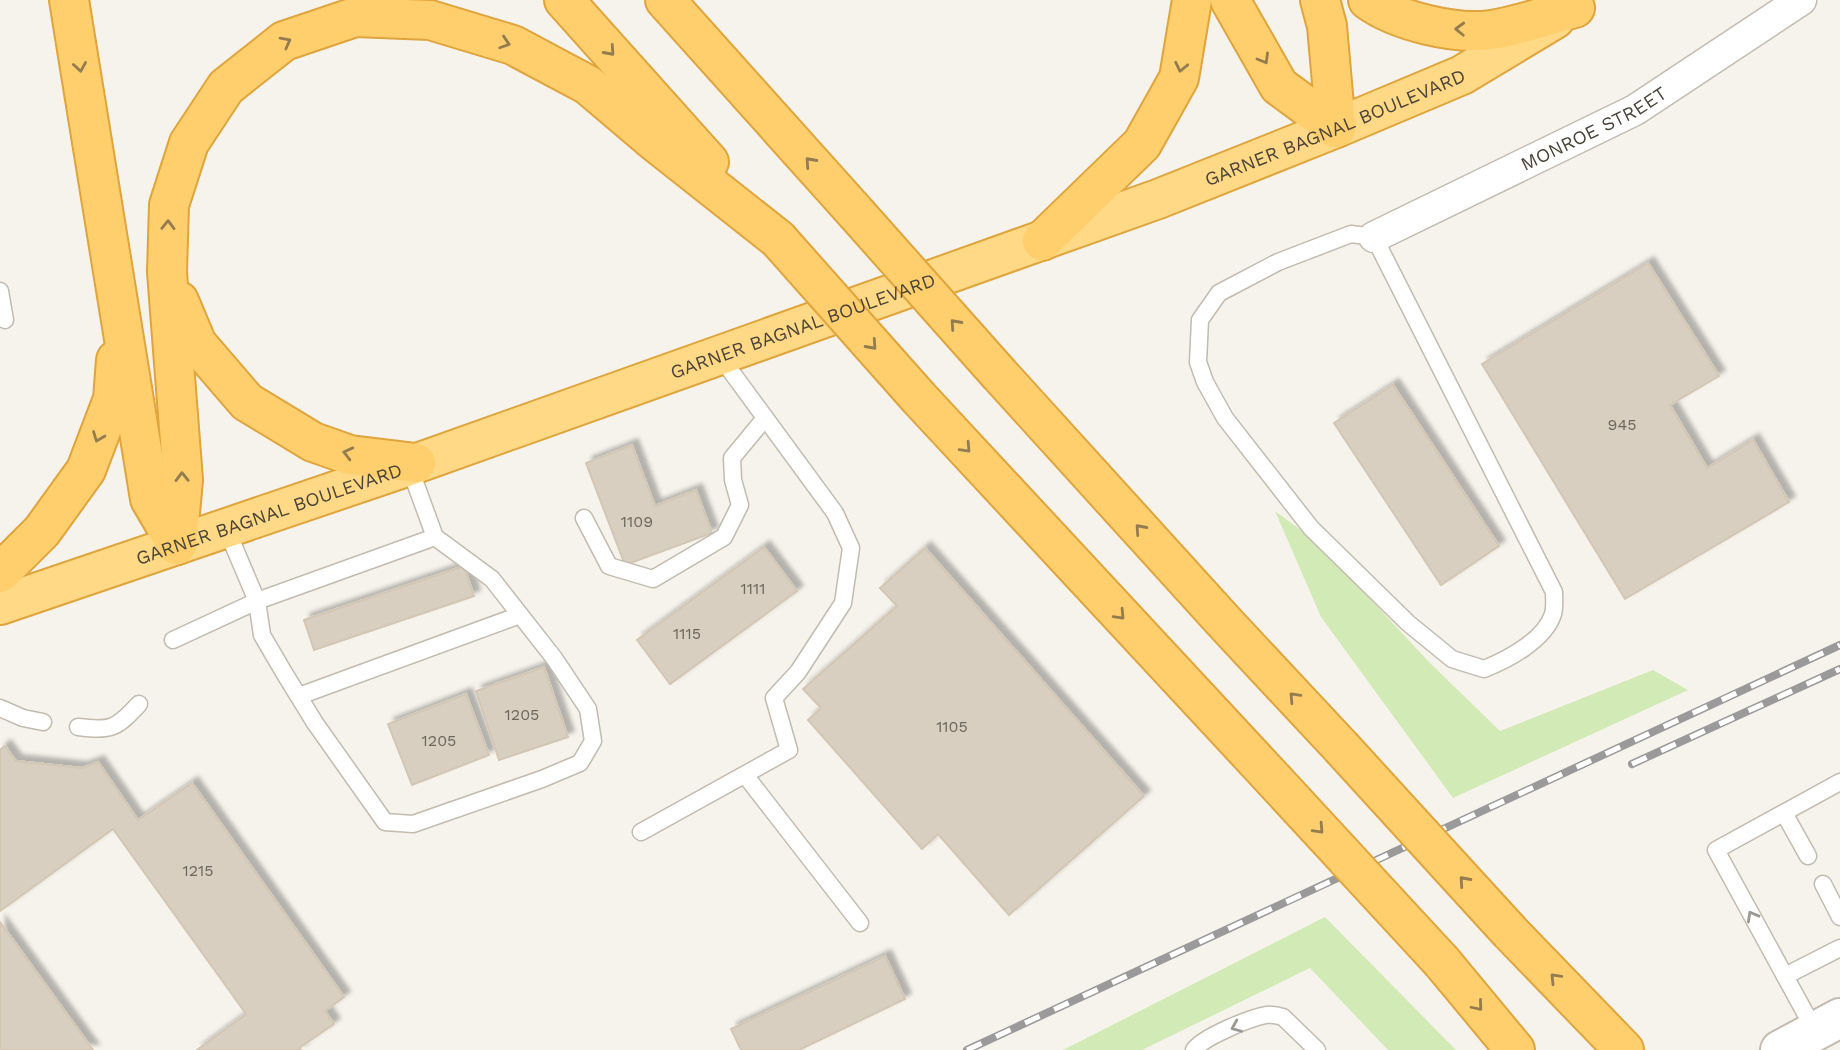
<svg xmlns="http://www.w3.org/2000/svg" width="1840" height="1050" font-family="'Work Sans',sans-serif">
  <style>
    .green { fill: #d2eab5 }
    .building { fill: #d8cfc1; stroke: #d3c7b4; stroke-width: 2; filter: url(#shadow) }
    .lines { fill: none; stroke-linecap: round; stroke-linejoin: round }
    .service-casing { stroke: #c2bbae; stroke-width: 19 }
    .minor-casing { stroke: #c2bbae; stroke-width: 33 }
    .tertiary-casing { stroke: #c2bbae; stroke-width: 42 }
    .trunk-casing { stroke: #e0a43c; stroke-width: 42 }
    .motorway-casing { stroke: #e0a43c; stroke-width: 42 }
    .service { stroke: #fff; stroke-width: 16 }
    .minor { stroke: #fff; stroke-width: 30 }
    .tertiary { stroke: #fff; stroke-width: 38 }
    .trunk { stroke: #ffd985; stroke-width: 38 }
    .motorway { stroke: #ffcf6e; stroke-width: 38 }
    .rail-casing { stroke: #9a9a9a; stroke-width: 8 }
    .rail { stroke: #fff; stroke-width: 5; stroke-dasharray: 16; stroke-linecap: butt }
    .motorway-bridge-casing { stroke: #e0a43c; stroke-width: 42; stroke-linecap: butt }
    .motorway-bridge { stroke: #ffcf6e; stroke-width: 38 }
    .oneway { stroke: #937c4e }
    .oneway2 { stroke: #9c9892 }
    .labels { text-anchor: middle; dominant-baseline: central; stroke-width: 5; stroke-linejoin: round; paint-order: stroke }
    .number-label { font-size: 16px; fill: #6e675b }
    .street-label { font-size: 19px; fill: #4b4439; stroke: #fff }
  </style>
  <defs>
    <filter id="shadow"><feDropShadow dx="6" dy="-6" stdDeviation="2" flood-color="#0004"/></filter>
  </defs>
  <rect width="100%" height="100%" fill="#f6f3ec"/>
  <g class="green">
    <path d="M1275,511L1317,542L1429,662L1500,731L1653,670L1688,690L1453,798L1321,617Z"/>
    <path d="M1325,917L1456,1050H1388L1310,968L1142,1050H1063Z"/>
  </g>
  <g class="building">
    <path d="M1648,263L1719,376L1670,405L1707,468L1753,440L1789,502L1625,599L1482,364Z"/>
    <path d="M1393,385L1499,546L1441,585L1334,423Z"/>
    <path d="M632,445L655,506L696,490L712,533L625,565L586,463Z"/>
    <path d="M764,547L797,591L670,684L637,640Z"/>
    <path d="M925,548L1144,796L1009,915L938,834L922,849L808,720L821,708L803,689L897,606L880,588Z"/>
    <path d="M464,566L474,596L314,650L304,620Z"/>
    <path d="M544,667L568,737L499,760L476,691Z"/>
    <path d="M466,694L489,755L412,785L388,724Z"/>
    <path d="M5,746L16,761L82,768L98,762L138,820L192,783L344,997L325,1011L334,1024L299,1048L301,1050H197L246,1014L113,829L0,911V750Z"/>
    <path d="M0,922L93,1050H0Z"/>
    <path d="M885,956L905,999L799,1050H741L731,1029Z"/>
  </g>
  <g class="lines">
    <g class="service-casing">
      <g id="service">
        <path d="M1351,234L1374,237L1554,592C1554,598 1555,608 1553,614C1545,640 1507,660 1484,669L1452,659L1408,623L1311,528L1225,418L1205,382L1198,362L1200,320L1219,293L1278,262Z"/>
        <path d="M0,291L5,320"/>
        <path d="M409,466L435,537L492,579L554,658L588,709L593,741L580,763L542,779L413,824L385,822L315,723L283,671L262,635L257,601L435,537"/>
        <path d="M584,518L609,566L653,579L724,537L740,505L733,480L732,458L765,418"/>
        <path d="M173,640L257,601L226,528"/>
        <path d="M299,696L520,615"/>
        <path d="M0,708L23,718L43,722"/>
        <path d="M78,727C111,731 116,729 139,704"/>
        <path d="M745,775L860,923"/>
        <path d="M1784,813L1808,856"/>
        <path d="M641,832L789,750L774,698L798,672L843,603L851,548L835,513L719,355"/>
        <path d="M1823,884L1840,917"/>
        <path d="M1785,976L1840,948"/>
        <path d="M1815,1031L1716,850L1840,782"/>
        <path d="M1194,1050C1203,1037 1250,1018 1266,1015C1272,1014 1277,1015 1283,1017L1317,1050"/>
      </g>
    </g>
    <g class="minor-casing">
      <g id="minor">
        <path id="s1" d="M1374,237L1635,110L1801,0"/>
      </g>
    </g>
    <g class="tertiary-casing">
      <path id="tertiary" d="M1780,1050L1840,1018"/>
    </g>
    <g class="trunk-casing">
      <g id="trunk">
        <path id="s2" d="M0,605L409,466L1158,199L1336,128L1462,75L1555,19"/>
      </g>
    </g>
    <g class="motorway-casing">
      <g id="motorway">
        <path d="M69,0L150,499L177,545"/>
        <path d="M564,0L709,162"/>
        <path d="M665,0L856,213"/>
        <path d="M1230,0L1279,86L1336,128"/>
        <path d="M1320,0L1327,26L1336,128"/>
        <path d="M1368,0C1397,21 1455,35 1491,30C1519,26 1547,15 1575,8"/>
        <path d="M1042,241L1142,144L1179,78L1192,0"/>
        <path d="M179,301L197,344L247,402L313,442L350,455L416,463"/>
        <path d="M1000,375L1227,625L1341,747"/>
        <path d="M919,398L1273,779"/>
        <path d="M177,545L183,480L167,272L169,205L189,143L226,87L284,41L355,17L430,20L513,45L588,85L654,141L778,239"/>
        <path d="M0,573L42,531L86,470L113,399L116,360"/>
        <path d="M1510,932L1624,1050"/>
        <path d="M1442,962L1515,1050"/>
      </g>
    </g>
    <use href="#service" class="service"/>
    <use href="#minor" class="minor"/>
    <use href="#tertiary" class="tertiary"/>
    <use href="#trunk" class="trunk"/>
    <use href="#motorway" class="motorway"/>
    <g class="rail-casing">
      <g id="rail">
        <path d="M1632,764L1840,669"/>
        <path d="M967,1050L1840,645"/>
      </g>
    </g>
    <use href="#rail" class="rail"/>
    <g class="motorway-bridge-casing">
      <g id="motorway-bridge">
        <path d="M856,213L1000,375"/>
        <path d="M778,239L919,398"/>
        <path d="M1341,747L1510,932"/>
        <path d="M1273,779L1442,962"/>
      </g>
    </g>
    <use href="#motorway-bridge" class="motorway-bridge"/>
  </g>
  <defs><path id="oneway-chevron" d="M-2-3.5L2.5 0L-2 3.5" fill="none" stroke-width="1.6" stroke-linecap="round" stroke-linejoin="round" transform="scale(1.75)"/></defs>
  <g class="oneway">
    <use href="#oneway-chevron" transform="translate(1460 29) rotate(-178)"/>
    <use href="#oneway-chevron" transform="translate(286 42) rotate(-28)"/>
    <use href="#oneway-chevron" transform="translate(505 43) rotate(18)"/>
    <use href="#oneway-chevron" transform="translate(610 51) rotate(48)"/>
    <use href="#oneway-chevron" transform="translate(1264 59) rotate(60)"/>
    <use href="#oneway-chevron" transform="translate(80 67) rotate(81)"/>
    <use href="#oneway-chevron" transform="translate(1181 67) rotate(102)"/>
    <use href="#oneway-chevron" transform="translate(810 162) rotate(-132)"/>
    <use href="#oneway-chevron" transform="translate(168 225) rotate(-89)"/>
    <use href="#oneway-chevron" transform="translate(955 324) rotate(-132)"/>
    <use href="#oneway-chevron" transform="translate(872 345) rotate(48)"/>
    <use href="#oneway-chevron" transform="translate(98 437) rotate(111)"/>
    <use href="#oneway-chevron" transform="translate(966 448) rotate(47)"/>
    <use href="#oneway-chevron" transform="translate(348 453) rotate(-166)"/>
    <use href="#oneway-chevron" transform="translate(182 477) rotate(-91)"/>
    <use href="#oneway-chevron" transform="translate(1140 529) rotate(-132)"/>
    <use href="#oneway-chevron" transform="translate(1120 615) rotate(47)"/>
    <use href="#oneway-chevron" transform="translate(1294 697) rotate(-133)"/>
    <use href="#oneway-chevron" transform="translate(1319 829) rotate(47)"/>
    <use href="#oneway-chevron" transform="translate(1464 881) rotate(-132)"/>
    <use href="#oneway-chevron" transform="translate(1555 978) rotate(-134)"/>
    <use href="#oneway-chevron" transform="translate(1478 1006) rotate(50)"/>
  </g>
  <g class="oneway2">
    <use href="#oneway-chevron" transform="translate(1752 916) rotate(-119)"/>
    <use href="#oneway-chevron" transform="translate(1236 1027) rotate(157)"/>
  </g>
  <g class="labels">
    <g class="number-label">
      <text x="1622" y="424">945</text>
      <text x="637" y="521">1109</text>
      <text x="753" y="588">1111</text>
      <text x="687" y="633">1115</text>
      <text x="522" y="714">1205</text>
      <text x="952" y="726">1105</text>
      <text x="439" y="740">1205</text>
      <text x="198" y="870">1215</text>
    </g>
    <g class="street-label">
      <text stroke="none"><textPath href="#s2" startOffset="1418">GARNER BAGNAL BOULEVARD</textPath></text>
      <text stroke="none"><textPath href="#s1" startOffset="245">MONROE STREET</textPath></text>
      <text stroke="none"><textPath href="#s2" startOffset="850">GARNER BAGNAL BOULEVARD</textPath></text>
      <text stroke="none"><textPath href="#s2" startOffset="284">GARNER BAGNAL BOULEVARD</textPath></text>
    </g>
  </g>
</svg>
